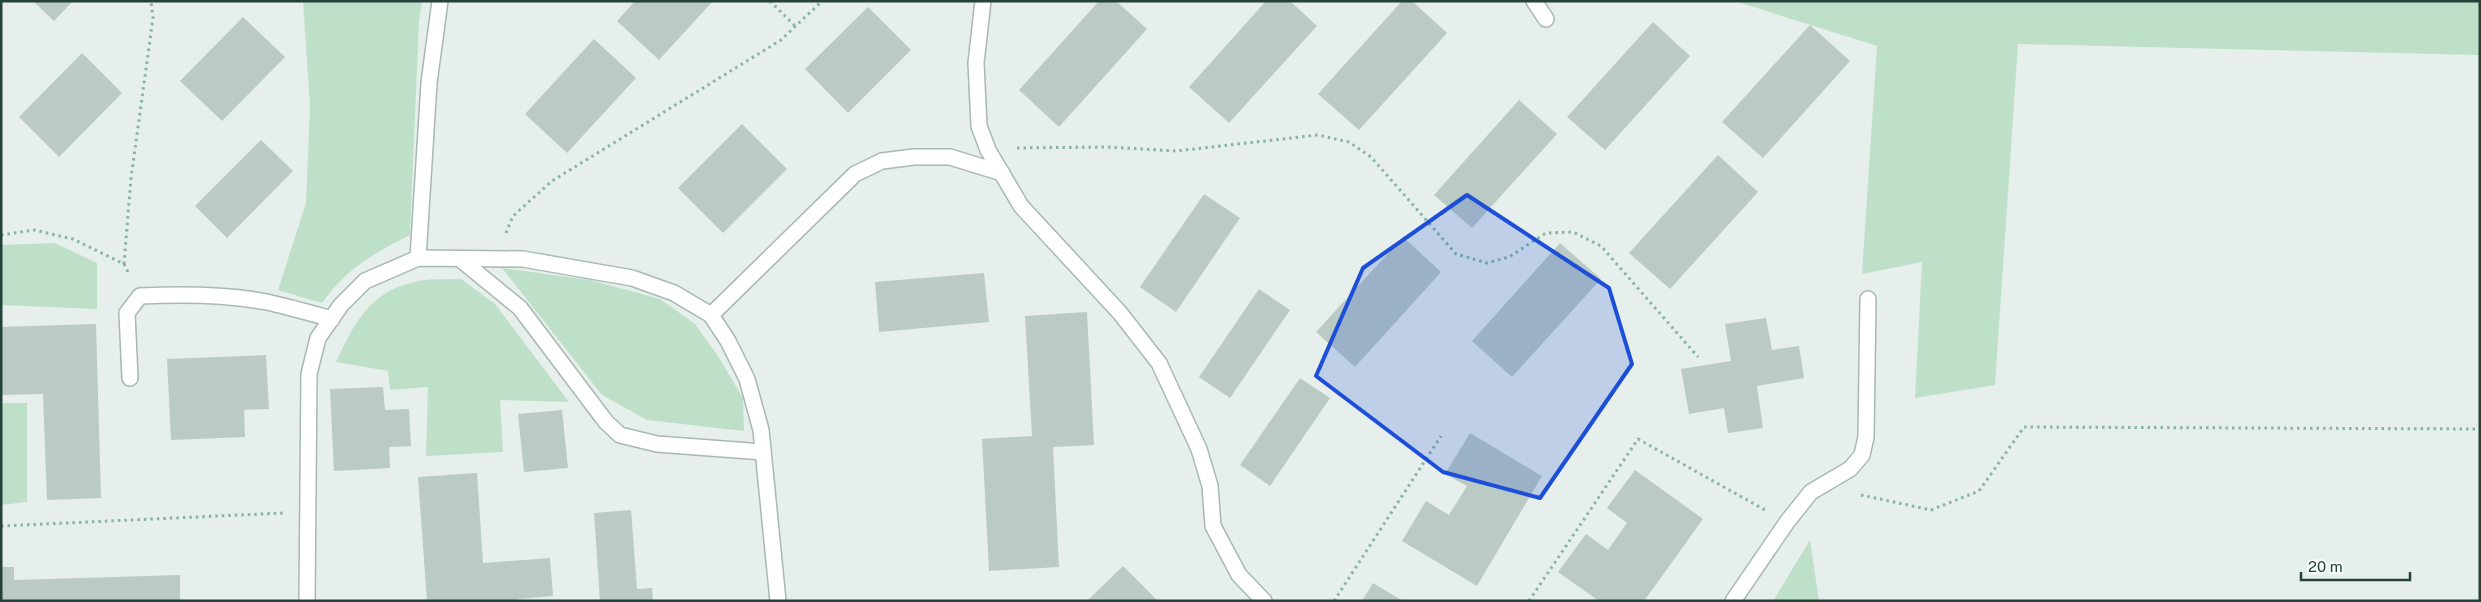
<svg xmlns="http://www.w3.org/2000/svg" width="2481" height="602" font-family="'Public Sans',sans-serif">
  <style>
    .green { fill: #bfe0c8 }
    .building { fill: #bbcac4 }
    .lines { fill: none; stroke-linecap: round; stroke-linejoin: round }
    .minor-casing { stroke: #a8b8b2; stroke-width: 18 }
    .path { stroke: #86b3a5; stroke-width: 3; stroke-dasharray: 2.5 4; stroke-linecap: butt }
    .minor { stroke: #fff; stroke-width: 15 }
    .marked { fill: #1d4ed8; fill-opacity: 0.2; stroke: #1d4ed8; stroke-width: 4; stroke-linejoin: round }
  </style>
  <rect width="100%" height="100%" fill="#e6efeb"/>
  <g class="green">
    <path d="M303,1H422L419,21L410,235C374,253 346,269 322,303L278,290L306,203L310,106Z"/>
    <path d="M1735,1H2480V55L2018,44L1995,385L1915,398L1922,262L1862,274L1877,46Z"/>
    <path d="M55,243L97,263V309L1,305V245Z"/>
    <path d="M502,268L590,280L660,299L695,324L718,356L743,398L744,431L647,420L602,395Z"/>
    <path d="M461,279L495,304L569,402L500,400L503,452L426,456L428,387L390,390L388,371L336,362C354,324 369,292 414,282C428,278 446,280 461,279Z"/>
    <path d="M1,403H27V502L1,505Z"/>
    <path d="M1810,540L1819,601H1773Z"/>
  </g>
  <g class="building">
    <path d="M33,1H73L54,21Z"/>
    <path d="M635,1H713L659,60L617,21Z"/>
    <path d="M1099,1H1116L1147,29L1059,127L1019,90Z"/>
    <path d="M1266,1H1290L1317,26L1229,123L1189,87Z"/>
    <path d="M1402,1H1412L1447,33L1359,130L1318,94Z"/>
    <path d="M868,7L911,50L848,113L805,69Z"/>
    <path d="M243,17L285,57L222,121L180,81Z"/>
    <path d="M1653,22L1690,56L1605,150L1567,117Z"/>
    <path d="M1810,25L1850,61L1763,158L1722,122Z"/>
    <path d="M594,39L636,78L567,153L525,114Z"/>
    <path d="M82,53L122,93L59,157L19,117Z"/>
    <path d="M1519,100L1557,134L1472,228L1434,195Z"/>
    <path d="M742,124L787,169L723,233L678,188Z"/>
    <path d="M261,140L293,171L227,238L195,206Z"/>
    <path d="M1718,155L1758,192L1670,289L1629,253Z"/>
    <path d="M1204,194L1240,218L1176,312L1140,287Z"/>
    <path d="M1403,237L1441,272L1355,367L1316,332Z"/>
    <path d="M1560,243L1601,279L1512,377L1472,341Z"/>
    <path d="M984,273L989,322L879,332L875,282Z"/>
    <path d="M1259,289L1290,310L1230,398L1199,377Z"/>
    <path d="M1087,312L1094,445L1053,447L1059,567L989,571L982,439L1032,436L1025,316Z"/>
    <path d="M1766,318L1772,350L1799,346L1804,378L1757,386L1763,428L1728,433L1724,408L1689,414L1681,369L1731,361L1725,324Z"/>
    <path d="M96,324L101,498L47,500L43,394L1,395V327Z"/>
    <path d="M266,355L269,409L244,410L245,437L171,440L167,359Z"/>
    <path d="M1300,378L1330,398L1270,486L1240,465Z"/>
    <path d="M383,387L385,410L409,409L411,446L389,447L390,468L334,471L330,389Z"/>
    <path d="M562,410L568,468L524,472L518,414Z"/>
    <path d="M1470,433L1542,476L1477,586L1402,541L1426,501L1449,515L1467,486L1445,474Z"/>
    <path d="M1635,470L1703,519L1644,601H1599L1558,572L1586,534L1608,550L1627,523L1607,508Z"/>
    <path d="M477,473L483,563L550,558L553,596L518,599V601H427L418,477Z"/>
    <path d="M631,510L637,589L652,588L653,601H600L594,513Z"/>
    <path d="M1123,566L1158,601H1087Z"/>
    <path d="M1,567H14V580L180,575V601H1Z"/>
    <path d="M1373,583L1403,601H1362Z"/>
  </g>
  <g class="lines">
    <g class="minor-casing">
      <g id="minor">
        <path d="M983,1L976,63L979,126L988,150L1021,206L1120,313L1159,363L1199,449L1210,486L1213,526L1239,575L1264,601"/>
        <path d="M1534,1L1546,19"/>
        <path d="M418,258L429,83L440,1"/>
        <path d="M460,259L520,308L606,422L620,435L657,444L763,452"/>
        <path d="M711,315L855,174L882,161L914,157H950L1002,173"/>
        <path d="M130,378L127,313L140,296C182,294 225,294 267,302C289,307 310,313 332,319"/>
        <path d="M307,601L309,374L318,338L341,305L365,281L418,258L523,259L632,278L674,293L711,315L728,341L747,379L761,430L778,601"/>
        <path d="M1733,601L1787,522L1811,492L1850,469L1862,455L1866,437L1868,299"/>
      </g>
    </g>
    <g class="path">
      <path d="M770,1L796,27"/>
      <path d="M1017,148L1107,147L1176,151L1318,135L1349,142L1371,157L1456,254L1487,263L1509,257L1546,233L1573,232L1601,246L1698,357"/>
      <path d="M506,233L513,216L552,181L781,40L822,1"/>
      <path d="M1,235L34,230L73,239L124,264L129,274"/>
      <path d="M124,264L131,178L153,18L151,1"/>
      <path d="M1861,495L1931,510L1979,491L2024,427L2480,429"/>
      <path d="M1,526L283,513"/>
      <path d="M1334,601L1441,436"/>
      <path d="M1529,601L1638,439L1765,510"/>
    </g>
    <use href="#minor" class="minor"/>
  </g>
  <path class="marked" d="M1467,195L1609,288L1632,364L1540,498L1443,472L1316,376L1363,268Z"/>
  <rect width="2481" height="602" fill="none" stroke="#24423a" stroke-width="5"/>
  <path d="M2301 572v8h109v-8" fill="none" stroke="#24423a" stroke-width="2.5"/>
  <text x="2308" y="572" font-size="15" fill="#24423a" stroke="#f7fbf9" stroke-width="4" paint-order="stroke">20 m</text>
</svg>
